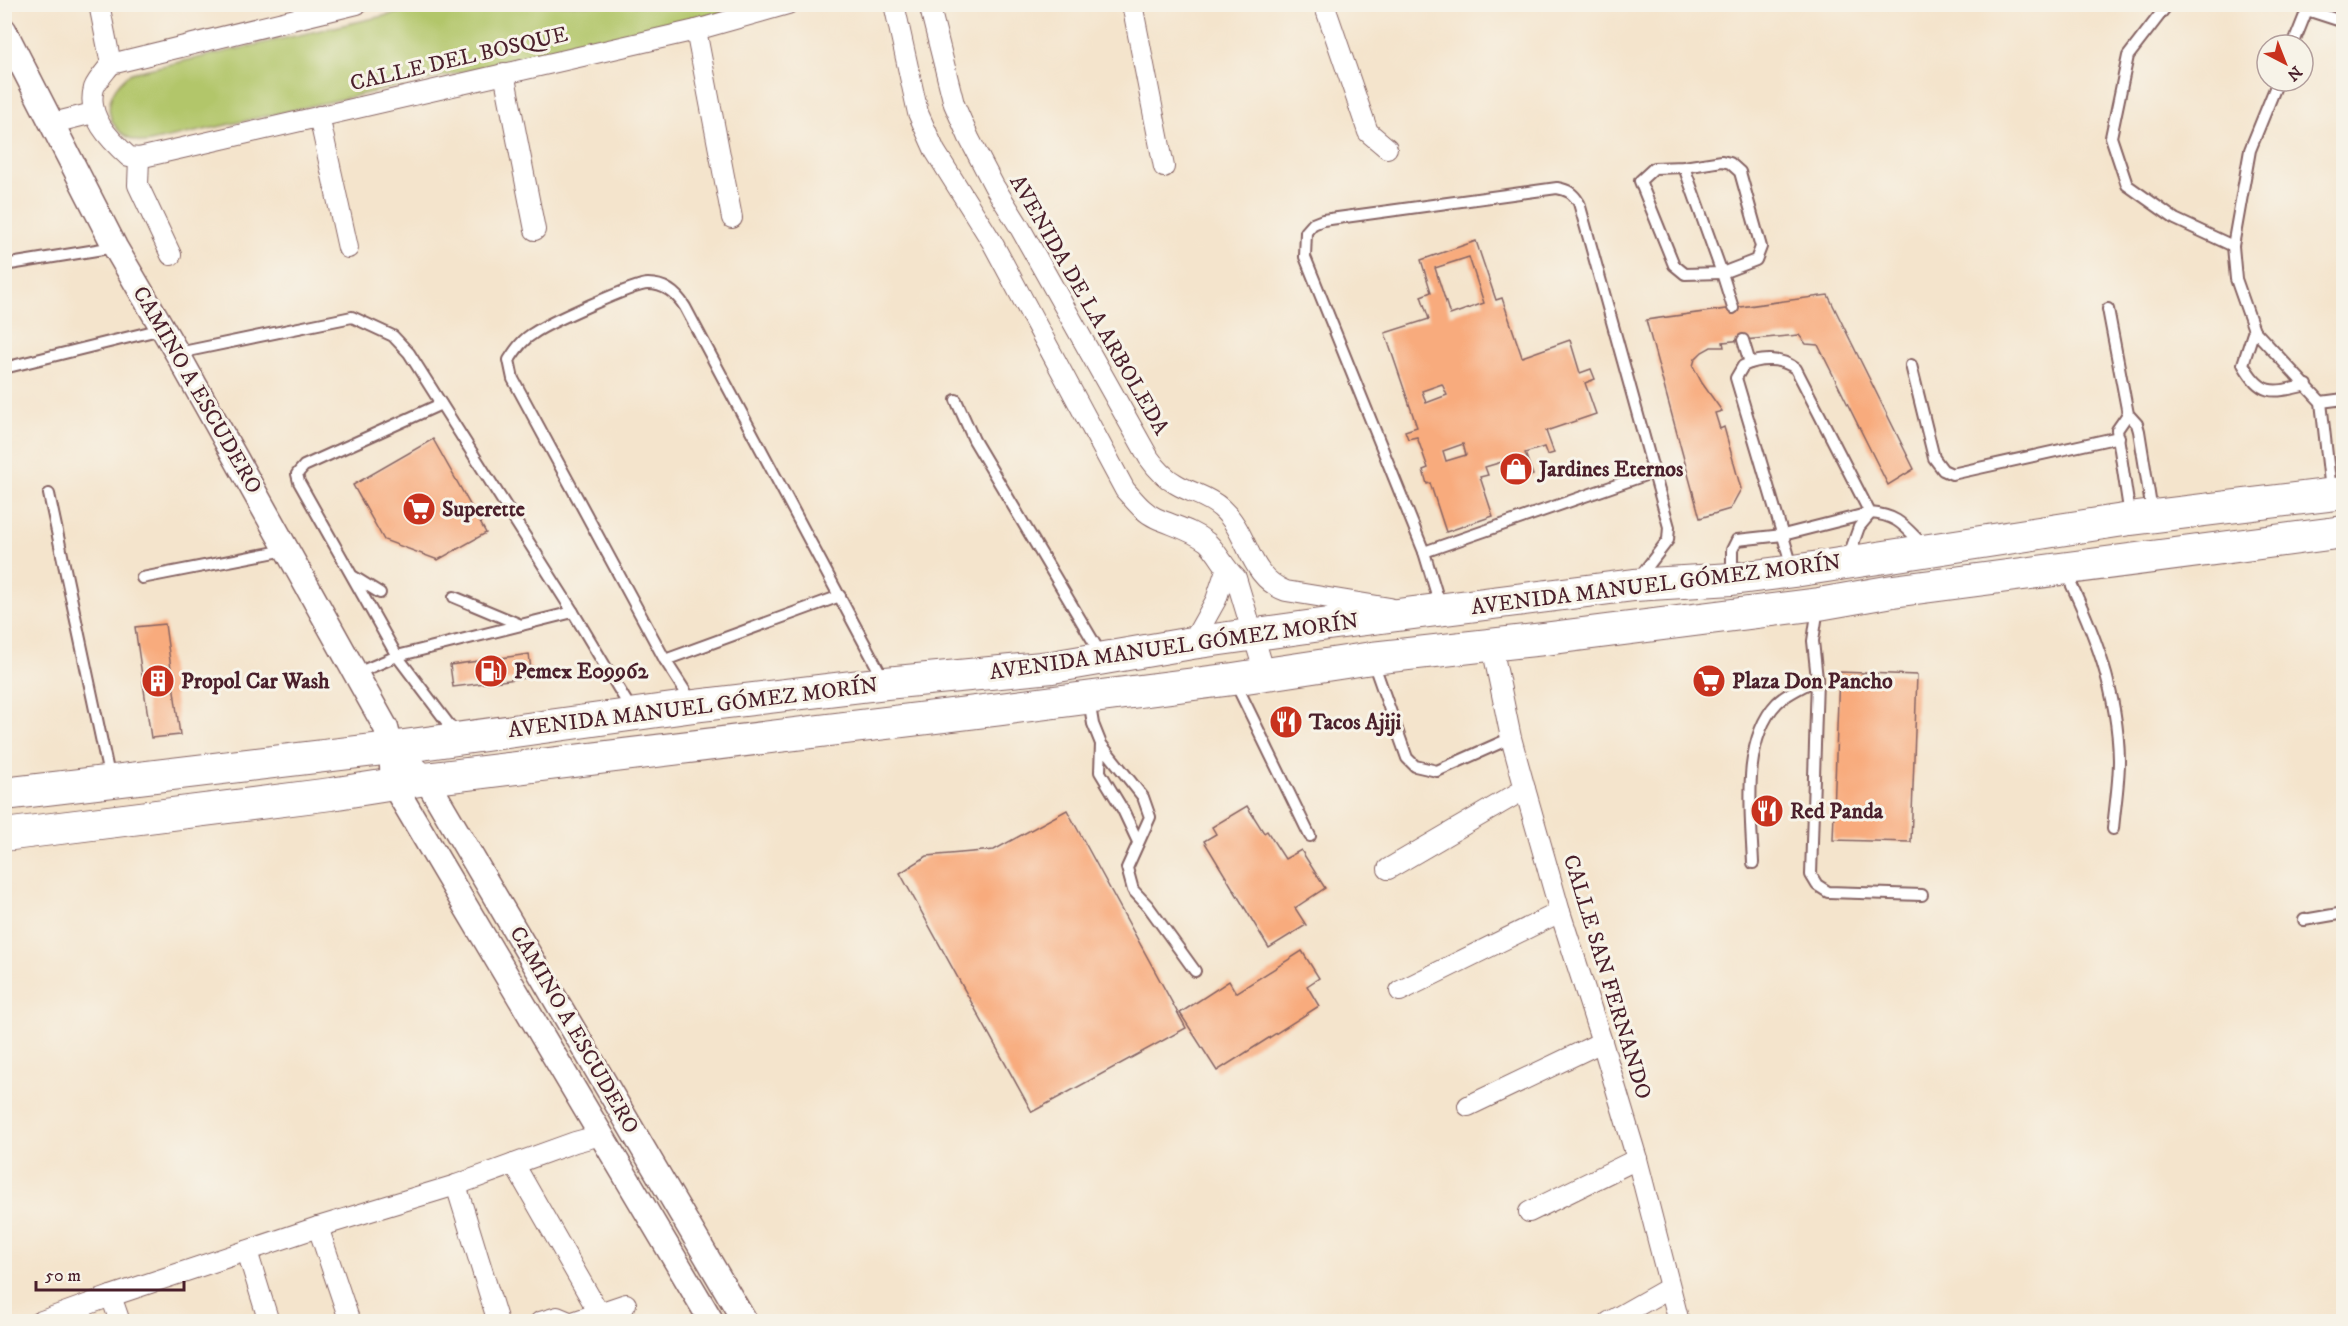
<svg xmlns="http://www.w3.org/2000/svg" width="2348" height="1326" font-family="'IM FELL DW Pica',serif">
  <style>
    .green { fill: #b2c66a; stroke: #7e724a; stroke-width: 1.5 }
    .building { fill: #f8ab7d; fill-rule: evenodd }
    .lines { fill: none; stroke-linecap: round; stroke-linejoin: round }
    .service-casing { stroke: #866463; stroke-width: 14 }
    .minor-casing { stroke: #866463; stroke-width: 22 }
    .tertiary-casing { stroke: #866463; stroke-width: 27 }
    .primary-casing { stroke: #866463; stroke-width: 34 }
    .service { stroke: #fff; stroke-width: 10 }
    .minor { stroke: #fff; stroke-width: 20 }
    .tertiary { stroke: #fff; stroke-width: 24 }
    .primary { stroke: #fff; stroke-width: 32 }
    .labels { text-anchor: middle; dominant-baseline: central; stroke-width: 6; stroke-linejoin: round; paint-order: stroke }
    .street-label { font-size: 22px; fill: #4a1f2b; stroke: #f7f3e8 }
    .poi-label { font-size: 22px; font-weight: bold; fill: #4a1f2b; stroke: #f7f3e8; text-anchor: start }
  </style>
  <rect width="100%" height="100%" fill="#f7f3e8"/>
  <filter id="ink" filterUnits="userSpaceOnUse"><feTurbulence type="fractalNoise" baseFrequency=".0167" numOctaves="2"/><feDisplacementMap in="SourceGraphic" scale="12" xChannelSelector="R" yChannelSelector="G"/><feConvolveMatrix kernelMatrix="1 2 1 2 8 2 1 2 1" color-interpolation-filters="sRGB"/></filter>
  <filter id="wash" filterUnits="userSpaceOnUse"><feTurbulence type="fractalNoise" baseFrequency=".008" numOctaves="4" result="noise"/><feDisplacementMap in="SourceGraphic" scale="24" xChannelSelector="R" yChannelSelector="G"/><feGaussianBlur stdDeviation="1.35" result="paint"/><feColorMatrix in="noise" values="0 0 0 0 0 0 0 0 0 0 0 0 0 0 0 0 0 1.4 0 .05"/><feComposite in="paint" operator="in"/></filter>
  <g filter="url(#wash)">
    <rect width="100%" height="100%" fill="#f4e4cc"/>
    <path class="green" d="M432,5H761L146,143C105,137 96,97 131,73Z"/>
    <g id="blocks">
      <g class="building">
        <path d="M1476,241L1496,300L1502,298L1522,357L1570,340L1580,373L1591,369L1595,379L1585,383L1596,414L1546,431L1554,453L1547,455L1544,447L1525,453L1533,475L1510,483L1502,462L1485,467L1488,475L1480,477L1493,516L1446,532L1430,483L1427,484L1423,470L1428,468L1417,437L1408,439L1405,431L1417,427L1385,333L1429,319L1421,296L1431,292L1421,260ZM1469,257L1484,303L1450,315L1435,268ZM1442,384L1447,395L1426,403L1422,391ZM1463,444L1466,455L1446,461L1443,451Z"/>
        <path d="M1828,295L1914,469L1888,485L1818,345L1806,344L1799,335L1723,342L1724,347H1711L1702,352L1695,359L1693,366L1702,383L1722,411L1715,413L1720,429L1724,427L1741,489L1730,509L1700,518L1646,320Z"/>
        <path d="M433,439L486,533L438,560L384,540L353,485Z"/>
        <path d="M165,624L180,735L151,738L135,627Z"/>
        <path d="M529,654L532,677L453,687L450,665Z"/>
        <path d="M1839,672L1917,675L1911,842L1833,840Z"/>
        <path d="M1247,806L1264,833L1267,831L1285,859L1301,850L1325,888L1295,908L1306,925L1269,948L1204,841L1216,834L1212,827Z"/>
        <path d="M1067,810L1186,1028L1032,1112L900,873L927,856L994,850Z"/>
        <path d="M1302,951L1319,978L1307,986L1319,1006L1217,1071L1180,1013L1229,981L1236,993Z"/>
        <path d="M4,1225L9,1253L4,1255Z"/>
      </g>
    </g>
  </g>
  <g filter="url(#ink)">
    <use href="#blocks" fill-opacity="0" stroke="#866463" stroke-width="1.5"/>
    <g class="lines">
      <g class="service-casing">
        <g id="service">
          <path d="M2168,4L2128,56L2111,137L2127,185L2175,219L2233,246"/>
          <path d="M2294,4L2307,10"/>
          <path d="M2293,45L2307,10L2344,22"/>
          <path d="M2278,81L2250,150L2233,246L2236,279L2254,330L2321,402L2331,491"/>
          <path d="M1722,161L1730,163L1740,172L1761,247L1756,260L1722,273L1685,274L1674,265L1640,181L1654,168L1684,167Z"/>
          <path d="M1684,167L1722,273L1733,308"/>
          <path d="M4,265L115,247"/>
          <path d="M2108,309L2128,414L2137,424L2139,431L2152,512"/>
          <path d="M2254,330L2243,364C2262,397 2272,393 2307,385"/>
          <path d="M1743,340L1750,363"/>
          <path d="M178,353L352,317L393,336L409,353L573,612L632,711"/>
          <path d="M1911,365L1934,458L1943,470L1952,474L2119,437"/>
          <path d="M4,368L162,329"/>
          <path d="M956,400L974,440L1102,656"/>
          <path d="M2321,402L2344,399"/>
          <path d="M441,404L304,466L297,474L299,482L397,656L573,612"/>
          <path d="M2128,414L2117,430L2130,516"/>
          <path d="M49,494L110,780"/>
          <path d="M1424,552L1654,472"/>
          <path d="M1848,558L1859,527L1870,514"/>
          <path d="M1793,570L1736,378L1743,366C1760,358 1781,357 1796,369L1870,513C1898,515 1904,526 1923,545"/>
          <path d="M2065,571C2094,631 2118,692 2119,760C2119,783 2115,806 2113,829"/>
          <path d="M1732,575V550L1737,540L1783,535L1870,513"/>
          <path d="M354,577L380,593"/>
          <path d="M142,578L286,550"/>
          <path d="M454,597L521,625"/>
          <path d="M1818,607L1813,641L1817,679L1811,875L1817,885L1828,892L1922,895"/>
          <path d="M1441,608L1424,552L1305,257L1306,232L1313,224L1323,220L1557,188C1568,190 1573,193 1579,203L1669,527L1668,540L1639,578"/>
          <path d="M665,660L840,596"/>
          <path d="M1373,662L1407,758L1415,766L1437,771L1511,738"/>
          <path d="M355,674L397,656L456,734"/>
          <path d="M1235,682L1310,836"/>
          <path d="M1089,700L1093,724L1101,744L1143,797L1150,817L1127,868L1133,890L1148,906L1195,971"/>
          <path d="M692,702L665,660L513,379L509,360C516,349 523,339 534,333C548,323 634,284 648,284C665,284 677,294 685,307L884,680"/>
          <path d="M1101,744L1100,772L1123,810L1138,842"/>
          <path d="M1753,863C1751,814 1741,741 1777,703C1787,693 1804,686 1817,679"/>
          <path d="M2304,920L2344,913"/>
        </g>
      </g>
      <g class="minor-casing">
        <g id="minor">
          <path d="M99,4L111,64C106,71 97,80 94,88C86,116 110,140 129,157L139,158L696,30L788,4"/>
          <path d="M894,4L918,113L935,151L992,242L1125,490C1135,501 1143,512 1156,518C1174,526 1192,530 1207,542C1219,553 1224,568 1236,578L1265,674"/>
          <path d="M929,4L954,104L969,138L994,186L1019,226L1149,458C1156,468 1165,478 1176,484C1191,493 1208,496 1221,508C1250,534 1247,576 1286,591L1390,608"/>
          <path d="M1132,4L1164,167"/>
          <path d="M1324,4L1368,132L1387,148"/>
          <path d="M696,30L732,218"/>
          <path d="M111,64L357,4"/>
          <path d="M504,73L535,230"/>
          <path d="M319,116L348,248"/>
          <path d="M53,123L93,113"/>
          <path d="M139,158L138,185L171,255"/>
          <path d="M1192,643L1216,600L1226,570"/>
          <path d="M1492,646L1511,738L1525,789L1560,912L1602,1042L1637,1159L1679,1322"/>
          <path d="M1388,869L1525,789"/>
          <path d="M1400,991L1560,912"/>
          <path d="M1468,1106L1602,1042"/>
          <path d="M514,1164L599,1313"/>
          <path d="M456,1185L498,1322"/>
          <path d="M1529,1212L1637,1159"/>
          <path d="M318,1227L350,1322"/>
          <path d="M247,1251L269,1322"/>
          <path d="M111,1296L120,1322"/>
          <path d="M39,1322L111,1296L318,1227L456,1185L575,1142L601,1135"/>
          <path d="M540,1322L557,1317L569,1322"/>
          <path d="M573,1322L626,1304"/>
          <path d="M1609,1322L1669,1288"/>
        </g>
      </g>
      <g class="tertiary-casing">
        <g id="tertiary">
          <path d="M4,30L115,247L177,353L386,728L391,748L393,784L712,1322"/>
          <path d="M391,748L426,779L745,1322"/>
        </g>
      </g>
      <g class="primary-casing">
        <g id="primary">
          <path d="M4,794L391,748L694,706L886,683L1052,667L1192,643L1350,621L1634,585L1732,579L1794,571L2130,519L2344,493"/>
          <path d="M4,835L331,794L426,779L1001,709L1233,679L1372,658L1544,639L1819,604L1893,591L2344,532"/>
        </g>
      </g>
      <use href="#service" class="service"/>
      <use href="#minor" class="minor"/>
      <use href="#tertiary" class="tertiary"/>
      <use href="#primary" class="primary"/>
    </g>
  </g>
  <defs>
    <g id="shop-disc" transform="scale(1.725)"><circle r="9.5" fill="#c8321e" stroke="#f7f3e8"/><path d="M-5-2.5h2.3a2.7 3.5 0 0 1 5.4 0H5L5.5 6h-11ZM-1.5-2.5h3a1.5 2.3 0 0 0-3 0Z" fill="#fff"/></g>
    <g id="supermarket-disc" transform="scale(1.725)"><circle r="9.5" fill="#c8321e" stroke="#f7f3e8"/><path d="M-6-5.5h2.5l.6 2H6L4.5 2H-2.5L-4.4-4H-6ZM-1.5 3.2a1.3 1.3 0 1 0 .1 0ZM3 3.2a1.3 1.3 0 1 0 .1 0Z" fill="#fff"/></g>
    <g id="fuel-disc" transform="scale(1.725)"><circle r="9.5" fill="#c8321e" stroke="#f7f3e8"/><path d="M-5.5-6h7V0h2V4h1.3V-2.5L3-4.5l.8-.8L6-3V5H2.5V1h-1V6h-7ZM-4.2-4.7v3.2H.2V-4.7Z" fill="#fff"/></g>
    <g id="building-disc" transform="scale(1.725)"><circle r="9.5" fill="#c8321e" stroke="#f7f3e8"/><path d="M-4-6H4V6H1V3H-1V6H-4ZM-2.5-4.3h1.7v1.8h-1.7ZM.8-4.3h1.7v1.8H.8ZM-2.5-1h1.7V.8h-1.7ZM.8-1h1.7V.8H.8Z" fill="#fff"/></g>
    <g id="restaurant-disc" transform="scale(1.725)"><circle r="9.5" fill="#c8321e" stroke="#f7f3e8"/><path d="M-5-6h1v4h1v-4h1v4h1v-4h1v5L-1.5 .5V6h-2V.5L-5-1ZM5-6V6H3V1.5H1.5Q1.5-4 5-6Z" fill="#fff"/></g>
  </defs>
  <g fill-rule="evenodd">
    <use href="#shop-disc" x="1516" y="469"/>
    <use href="#supermarket-disc" x="419" y="509"/>
    <use href="#fuel-disc" x="491" y="671"/>
    <use href="#building-disc" x="158" y="681"/>
    <use href="#supermarket-disc" x="1709" y="681"/>
    <use href="#restaurant-disc" x="1286" y="722"/>
    <use href="#restaurant-disc" x="1767" y="811"/>
  </g>
  <g class="labels">
    <g class="street-label">
      <text transform="translate(459 59) rotate(-13)">CALLE DEL BOSQUE</text>
      <text transform="translate(1089 305) rotate(60)">AVENIDA DE LA ARBOLEDA</text>
      <text transform="translate(197 390) rotate(60)">CAMINO A ESCUDERO</text>
      <text transform="translate(1656 585) rotate(-7)">AVENIDA MANUEL GÓMEZ MORÍN</text>
      <text transform="translate(1174 647) rotate(-8)">AVENIDA MANUEL GÓMEZ MORÍN</text>
      <text transform="translate(693 708) rotate(-7)">AVENIDA MANUEL GÓMEZ MORÍN</text>
      <text transform="translate(1607 977) rotate(73)">CALLE SAN FERNANDO</text>
      <text transform="translate(574 1030) rotate(60)">CAMINO A ESCUDERO</text>
    </g>
    <g class="poi-label">
      <text x="1539" y="469">Jardines Eternos</text>
      <text x="442" y="509">Superette</text>
      <text x="514" y="671">Pemex E09962</text>
      <text x="181" y="681">Propol Car Wash</text>
      <text x="1732" y="681">Plaza Don Pancho</text>
      <text x="1309" y="722">Tacos Ajiji</text>
      <text x="1790" y="811">Red Panda</text>
    </g>
  </g>
  <rect width="2348" height="1326" fill="none" stroke="#f7f3e8" stroke-width="24"/>
  <g transform="translate(2285 63) rotate(138)"><circle r="28" fill="#f7f3e8" stroke="#b29e9c" stroke-width="1.5"/>
  <path d="M0-4.5L10 22L0 15L-10 22Z" fill="#c8321e"/>
  <text y="-9" font-size="16" font-weight="bold" text-anchor="middle" fill="#4a1f2b">N</text>
  </g>
  <path d="M36 1281v9h148v-9" fill="none" stroke="#4a1f2b" stroke-width="3"/>
  <text x="45" y="1281" font-size="18" fill="#4a1f2b" stroke="#f7f3e8" stroke-width="4.5" paint-order="stroke">50 m</text>
</svg>
